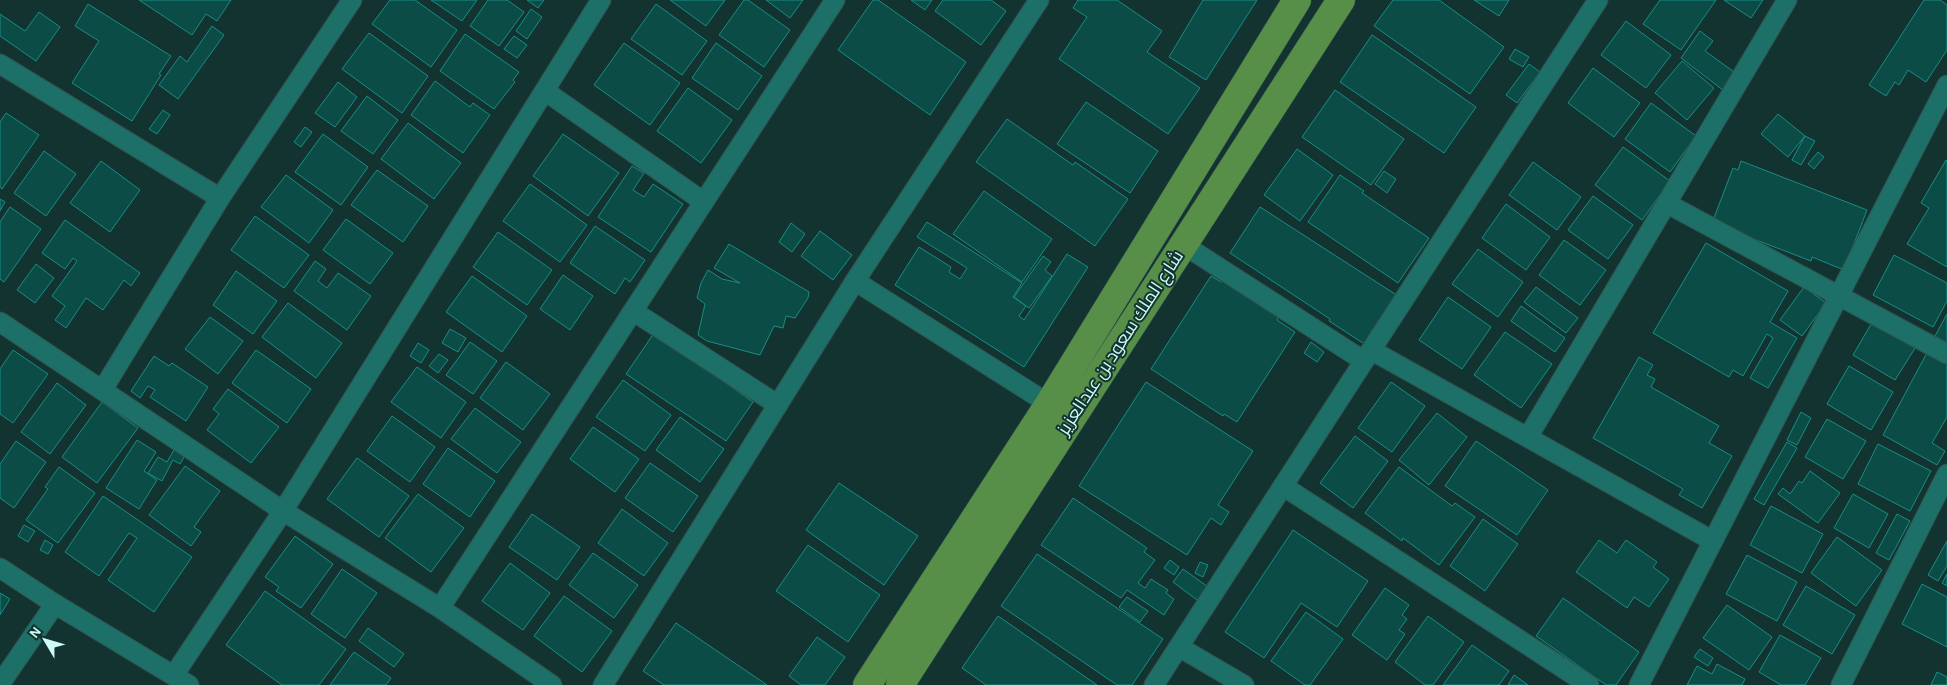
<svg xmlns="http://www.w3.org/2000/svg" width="1947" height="685" font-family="'Alegreya Sans',Cairo,sans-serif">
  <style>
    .building { fill: #0b4c47; stroke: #198d84 }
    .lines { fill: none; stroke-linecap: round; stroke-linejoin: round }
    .minor-casing { stroke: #31514d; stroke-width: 21 }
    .primary-casing { stroke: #31514d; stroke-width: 29 }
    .minor { stroke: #1d7068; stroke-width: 19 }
    .primary { stroke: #578f49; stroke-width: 28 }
    .labels { text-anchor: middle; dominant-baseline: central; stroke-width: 4; stroke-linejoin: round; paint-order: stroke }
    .street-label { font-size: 18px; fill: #cefcf6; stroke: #133330 }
  </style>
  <rect width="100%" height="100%" fill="#133330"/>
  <g class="building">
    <path d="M139,0H231L217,21L206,14L192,35Z"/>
    <path d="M390,0H415L457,30L431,67L372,24Z"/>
    <path d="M431,0H477L462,21Z"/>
    <path d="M488,0H507L524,12L499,46L470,26Z"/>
    <path d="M527,0H544L538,8Z"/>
    <path d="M670,0H725L706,26Z"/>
    <path d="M744,0H748L790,30L764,67L719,35Z"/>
    <path d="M766,0H803L790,18Z"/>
    <path d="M873,0H878L966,62L930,115L838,50Z"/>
    <path d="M911,0H932L925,10Z"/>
    <path d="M943,0H991L1006,11L981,45L935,11Z"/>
    <path d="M1078,0H1117L1162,31L1147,52L1200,88L1168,134L1059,59L1087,17L1073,8Z"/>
    <path d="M1203,0H1257L1206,80L1169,57Z"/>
    <path d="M1393,0H1439L1504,47L1470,94L1374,26Z"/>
    <path d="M1474,0H1509L1499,16Z"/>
    <path d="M1660,0H1716L1681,50L1643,24Z"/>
    <path d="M1724,0H1763L1751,18Z"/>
    <path d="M1924,0H1940L1947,5V50L1926,82L1908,70L1899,85L1895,82L1886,96L1869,85Z"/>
    <path d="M88,4L171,56L159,74L161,75L132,121L72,83L99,41L75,26Z"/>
    <path d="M656,4L707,41L682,75L631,39Z"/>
    <path d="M531,9L542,17L527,39L516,31Z"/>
    <path d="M39,12L60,27L36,61L0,36V14L25,31Z"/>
    <path d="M1626,21L1671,55L1646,88L1601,55Z"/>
    <path d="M212,26L224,35L178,99L159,85L180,56L187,62Z"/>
    <path d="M1700,31L1713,41L1705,51L1741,77L1728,94L1681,58Z"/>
    <path d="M369,33L428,76L402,113L342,69Z"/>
    <path d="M465,34L519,72L513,80L515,82L494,109L440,71Z"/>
    <path d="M1372,35L1476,107L1444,153L1340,82Z"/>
    <path d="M514,36L527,45L517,58L504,49Z"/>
    <path d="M624,43L680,83L650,125L594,85Z"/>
    <path d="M716,43L762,76L738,110L692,78Z"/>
    <path d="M1515,49L1529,57L1523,67L1509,59Z"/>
    <path d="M1682,61L1714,88L1687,120L1655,93Z"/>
    <path d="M1529,64L1540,72L1517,103L1506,95Z"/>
    <path d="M1593,68L1640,103L1614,137L1568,103Z"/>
    <path d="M435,81L470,107L473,103L490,115L463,153L411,115Z"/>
    <path d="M338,82L357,97L335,127L315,113Z"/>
    <path d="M688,88L732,120L701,163L657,131Z"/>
    <path d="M1335,90L1404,139L1371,185L1302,137Z"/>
    <path d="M367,96L398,120L373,154L341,131Z"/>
    <path d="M1086,102L1158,151L1130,193L1057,144Z"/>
    <path d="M1651,103L1696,136L1670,172L1625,139Z"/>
    <path d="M163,110L170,115L157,134L149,129Z"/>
    <path d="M6,113L39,135L2,189L0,187V122Z"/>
    <path d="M1778,114L1805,136L1788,157L1761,134Z"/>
    <path d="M1007,119L1073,165L1075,162L1128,199L1095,246L976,162Z"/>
    <path d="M408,123L461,163L434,199L381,159Z"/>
    <path d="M305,127L312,132L301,147L294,142Z"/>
    <path d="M323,134L368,167L341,205L295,172Z"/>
    <path d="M563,134L619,173L588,216L533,176Z"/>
    <path d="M1805,136L1815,141L1801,165L1792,160Z"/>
    <path d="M1623,147L1670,181L1642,220L1595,185Z"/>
    <path d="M1297,149L1333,175L1300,221L1264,195Z"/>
    <path d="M44,151L76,174L46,216L14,193Z"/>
    <path d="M1818,152L1824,157L1814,169L1808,164Z"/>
    <path d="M1946,160L1947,161V267L1907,244L1929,208L1921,203Z"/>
    <path d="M101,161L140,190L110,232L70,203Z"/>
    <path d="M1741,161L1867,210L1844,270L1812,257L1811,261L1712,223L1733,168L1738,170Z"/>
    <path d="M1533,162L1581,197L1557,230L1509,195Z"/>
    <path d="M632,166L644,173L633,190L644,197L653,184L683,204L651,252L598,217Z"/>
    <path d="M377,170L428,206L403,242L351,205Z"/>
    <path d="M1384,171L1396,179L1387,193L1375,184Z"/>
    <path d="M286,175L333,210L309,243L261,207Z"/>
    <path d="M1340,175L1364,191L1362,193L1429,238L1398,283L1308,222Z"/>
    <path d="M530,184L587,225L560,262L503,221Z"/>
    <path d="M984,191L1052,239L1022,282L953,234Z"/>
    <path d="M1593,196L1633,225L1608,259L1568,230Z"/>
    <path d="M0,199L5,202L0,211Z"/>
    <path d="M1506,204L1550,237L1526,270L1482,238Z"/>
    <path d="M10,207L41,229L4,282L0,279V222Z"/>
    <path d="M1260,207L1398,296L1366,345L1329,321L1330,319L1230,253Z"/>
    <path d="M255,216L309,255L284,288L231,250Z"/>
    <path d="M346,219L393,253L370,284L323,250Z"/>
    <path d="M65,220L140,273L131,286L124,280L103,310L86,298L66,328L55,320L65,306L52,296L77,261L73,258L65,269L42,253Z"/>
    <path d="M927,222L1022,283L1013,297L1026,306L1019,316L1024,320L1067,254L1088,267L1024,367L895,285L919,247L951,267L949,272L960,279L967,268L917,237Z"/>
    <path d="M791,223L805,234L792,252L779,242Z"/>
    <path d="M595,226L645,260L630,282L625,278L615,294L570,263Z"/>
    <path d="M820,231L852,255L833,280L801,256Z"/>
    <path d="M498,232L552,270L527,305L473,267Z"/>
    <path d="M1564,240L1606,270L1580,305L1539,275Z"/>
    <path d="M1706,243L1788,291L1770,322L1797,338L1768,388L1750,378L1773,338L1767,334L1743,376L1733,370L1729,377L1653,333Z"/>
    <path d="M729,244L809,292L808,298L795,318L786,316L783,328L774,326L760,355L707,341L698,335L705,304L697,298L701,283L708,270L722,279L740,283L714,268Z"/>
    <path d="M1478,249L1523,282L1498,317L1452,284Z"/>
    <path d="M1894,255L1947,283V301L1933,327L1873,295Z"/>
    <path d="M1043,256L1051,262L1045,270L1052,276L1029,308L1014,297Z"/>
    <path d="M315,261L326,269L318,281L327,288L338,273L371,296L347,330L294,291Z"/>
    <path d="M36,264L54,278L35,303L17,290Z"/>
    <path d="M236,271L277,301L253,334L213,305Z"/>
    <path d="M563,275L593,296L570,330L540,309Z"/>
    <path d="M472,276L527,316L502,352L446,312Z"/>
    <path d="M1211,276L1221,282L1226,276L1282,312L1277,320L1295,332L1237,422L1224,414L1223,416L1151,369Z"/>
    <path d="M1536,287L1578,318L1566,333L1524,302Z"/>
    <path d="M1804,287L1826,303L1802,336L1780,320Z"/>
    <path d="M1448,297L1491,327L1462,369L1419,340Z"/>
    <path d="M288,303L342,343L316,378L262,337Z"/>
    <path d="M1521,306L1565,338L1555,352L1511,321Z"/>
    <path d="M1947,314V343L1935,336Z"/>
    <path d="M210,317L243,341L218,374L185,349Z"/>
    <path d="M1874,319L1917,345L1895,380L1853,355Z"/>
    <path d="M450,329L466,338L458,352L442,343Z"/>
    <path d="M1505,332L1552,364L1521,408L1474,375Z"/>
    <path d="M654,333L753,402L726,441L626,374Z"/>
    <path d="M470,342L497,361L473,394L446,375Z"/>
    <path d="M1311,342L1324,352L1317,362L1304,353Z"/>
    <path d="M418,343L429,350L421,363L410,356Z"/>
    <path d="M1929,349L1947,360V417L1932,443L1945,451L1937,465L1883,435Z"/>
    <path d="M13,350L48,374L13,423L0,414V369Z"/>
    <path d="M256,350L311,389L287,423L232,383Z"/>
    <path d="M439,354L448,360L438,373L429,366Z"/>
    <path d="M154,356L169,366L172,363L208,387L186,421L150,397L155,390L148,386L140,398L131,391Z"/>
    <path d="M1639,357L1653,365L1647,375L1655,379L1651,387L1719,426L1709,443L1732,456L1702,508L1679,495L1683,489L1593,438Z"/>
    <path d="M506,362L550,394L523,430L480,398Z"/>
    <path d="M1849,366L1893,392L1871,430L1827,404Z"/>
    <path d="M417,367L466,402L441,438L391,402Z"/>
    <path d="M623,380L671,415L645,451L596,417Z"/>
    <path d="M1146,382L1253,451L1218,505L1229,512L1221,525L1211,518L1187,555L1079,486Z"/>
    <path d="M1391,382L1425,406L1392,452L1358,428Z"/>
    <path d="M57,383L86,405L50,454L21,432Z"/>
    <path d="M228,389L279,427L251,463L207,430L219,414L213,409Z"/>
    <path d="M102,402L138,428L97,483L62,457Z"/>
    <path d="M475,408L521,442L497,473L451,439Z"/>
    <path d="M1801,412L1811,418L1797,445L1787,440Z"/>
    <path d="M1437,413L1467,437L1429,485L1399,460Z"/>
    <path d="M392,416L435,447L410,482L367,451Z"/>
    <path d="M680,417L724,449L700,482L656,450Z"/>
    <path d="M1827,419L1866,441L1843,479L1805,457Z"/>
    <path d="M593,427L639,459L615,492L570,459Z"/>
    <path d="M1355,436L1388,461L1353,508L1320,483Z"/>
    <path d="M137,440L156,452L144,471L157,480L139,509L106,488Z"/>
    <path d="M16,441L46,462L14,508L0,498V464Z"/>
    <path d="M1476,441L1548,490L1517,535L1445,486Z"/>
    <path d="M1787,442L1797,448L1764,505L1754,499Z"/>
    <path d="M1878,444L1931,471L1910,511L1858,484Z"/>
    <path d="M175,448L186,454L180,464L173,460L162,481L148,473L158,457L167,462Z"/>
    <path d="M448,448L495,481L470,517L423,484Z"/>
    <path d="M357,458L409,496L379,537L327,499Z"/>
    <path d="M650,463L698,496L673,532L625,498Z"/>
    <path d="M185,466L220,491L194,527L201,532L191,546L149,515Z"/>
    <path d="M59,467L95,493L58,543L26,520L48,489L45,487Z"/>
    <path d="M1399,467L1452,506L1455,503L1475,517L1439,565L1403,538L1402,541L1365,513Z"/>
    <path d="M1810,471L1840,493L1818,523L1778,494L1783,488L1790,494L1799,481L1802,483Z"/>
    <path d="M839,483L918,536L884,585L806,530Z"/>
    <path d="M418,494L464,528L431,572L385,538Z"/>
    <path d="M1853,494L1888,514L1869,548L1834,528Z"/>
    <path d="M103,496L192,557L154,612L108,580L137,538L129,533L99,576L65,552Z"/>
    <path d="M1073,498L1147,548L1144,552L1155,560L1138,583L1145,588L1151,579L1168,590L1166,593L1174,599L1164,615L1127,590L1121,598L1041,545Z"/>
    <path d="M1771,506L1823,534L1802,573L1750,545Z"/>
    <path d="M622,509L668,543L644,576L598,543Z"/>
    <path d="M532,514L580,547L557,580L509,547Z"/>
    <path d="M1897,514L1910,521L1889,560L1876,553Z"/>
    <path d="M1483,519L1518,544L1485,591L1450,566Z"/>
    <path d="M24,525L35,531L28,542L18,536Z"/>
    <path d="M1293,530L1368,581L1337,627L1301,603L1264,658L1225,632Z"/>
    <path d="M295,536L333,564L301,608L276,591L279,587L265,577Z"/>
    <path d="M1837,537L1882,570L1856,606L1811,573Z"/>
    <path d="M45,540L53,545L48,554L40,550Z"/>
    <path d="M1599,540L1617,553L1626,540L1657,562L1653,567L1669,579L1649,607L1634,597L1627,608L1576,572Z"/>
    <path d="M1947,541V566L1938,581L1928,575Z"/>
    <path d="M808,545L880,595L848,642L776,591Z"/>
    <path d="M593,553L638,585L614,618L569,585Z"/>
    <path d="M1037,554L1163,639L1132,685H1117L1001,606Z"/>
    <path d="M1747,555L1797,582L1777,621L1726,594Z"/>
    <path d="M1170,560L1179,567L1174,575L1164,568Z"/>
    <path d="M1200,562L1208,565L1203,577L1195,573Z"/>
    <path d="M510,563L550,593L523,630L482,601Z"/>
    <path d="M342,569L377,593L345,638L311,614Z"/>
    <path d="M1183,569L1211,589L1201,603L1173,582Z"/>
    <path d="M1947,574V586L1942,583Z"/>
    <path d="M1922,584L1947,597V647L1902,624Z"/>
    <path d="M1806,586L1855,615L1832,654L1783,625Z"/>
    <path d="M1385,588L1409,605L1402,615L1407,619L1399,630L1405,634L1387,660L1352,635Z"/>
    <path d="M265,591L346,649L319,685H282L226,645Z"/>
    <path d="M0,593L10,599L0,615Z"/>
    <path d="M564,596L612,631L582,672L534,636Z"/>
    <path d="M1127,597L1148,611L1140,622L1119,607Z"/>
    <path d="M1563,598L1639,652L1616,685H1606L1536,636Z"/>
    <path d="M1727,605L1772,637L1749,670L1703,638Z"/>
    <path d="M1306,612L1343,639L1310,685H1305L1271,661Z"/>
    <path d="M998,616L1097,685H986L962,668Z"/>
    <path d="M1428,616L1464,642L1433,685H1425L1395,662Z"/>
    <path d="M676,623L767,685H664L643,671Z"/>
    <path d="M368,628L404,654L394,667L359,641Z"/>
    <path d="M1780,635L1821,658L1805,685H1781L1759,672Z"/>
    <path d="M817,637L845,657L825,685H801L789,676Z"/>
    <path d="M1472,645L1509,671L1499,685H1443Z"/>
    <path d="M1700,649L1713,658L1708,666L1694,657Z"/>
    <path d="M354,652L391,678L386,685H330Z"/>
    <path d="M1717,664L1745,679L1742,685H1687L1697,666L1712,674Z"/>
    <path d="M1937,672L1947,677V685H1931Z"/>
    <path d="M1514,675L1528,685H1508Z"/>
  </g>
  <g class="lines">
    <g class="minor-casing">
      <g id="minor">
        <path d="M0,64L220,198"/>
        <path d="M545,91L704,202"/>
        <path d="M1666,203L1947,354"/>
        <path d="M1184,245L1364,361"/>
        <path d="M855,281L1049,404"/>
        <path d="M633,311L778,405"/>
        <path d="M0,322L283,511L440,608L552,685"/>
        <path d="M1371,350L1713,541"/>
        <path d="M103,389L220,198L352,0"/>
        <path d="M1528,437L1787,0"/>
        <path d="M1283,486L1589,685"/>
        <path d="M0,568L55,604L189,685"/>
        <path d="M440,608L835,0"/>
        <path d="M1179,647L1244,685"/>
        <path d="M174,675L283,511L601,0"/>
        <path d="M0,684L55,604"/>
        <path d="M603,685L855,281L1039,0"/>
        <path d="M1154,685L1598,0"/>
        <path d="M1639,685L1947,85"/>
        <path d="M1841,685L1947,474"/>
      </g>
    </g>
    <g class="primary-casing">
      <g id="primary">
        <path d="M867,685L1049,404L1297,0"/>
        <path d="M900,685L1341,0"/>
      </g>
    </g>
    <use href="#minor" class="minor"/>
    <use href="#primary" class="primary"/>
  </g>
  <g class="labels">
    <g class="street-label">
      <text transform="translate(1121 343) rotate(-57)">شارع الملك سعود بن عبدالعزيز</text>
    </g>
  </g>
  <g transform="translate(45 640) rotate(308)" stroke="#133330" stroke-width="4" paint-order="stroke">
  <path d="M0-4L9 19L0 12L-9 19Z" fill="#cefcf6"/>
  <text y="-8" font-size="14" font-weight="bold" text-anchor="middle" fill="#cefcf6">N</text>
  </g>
</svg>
